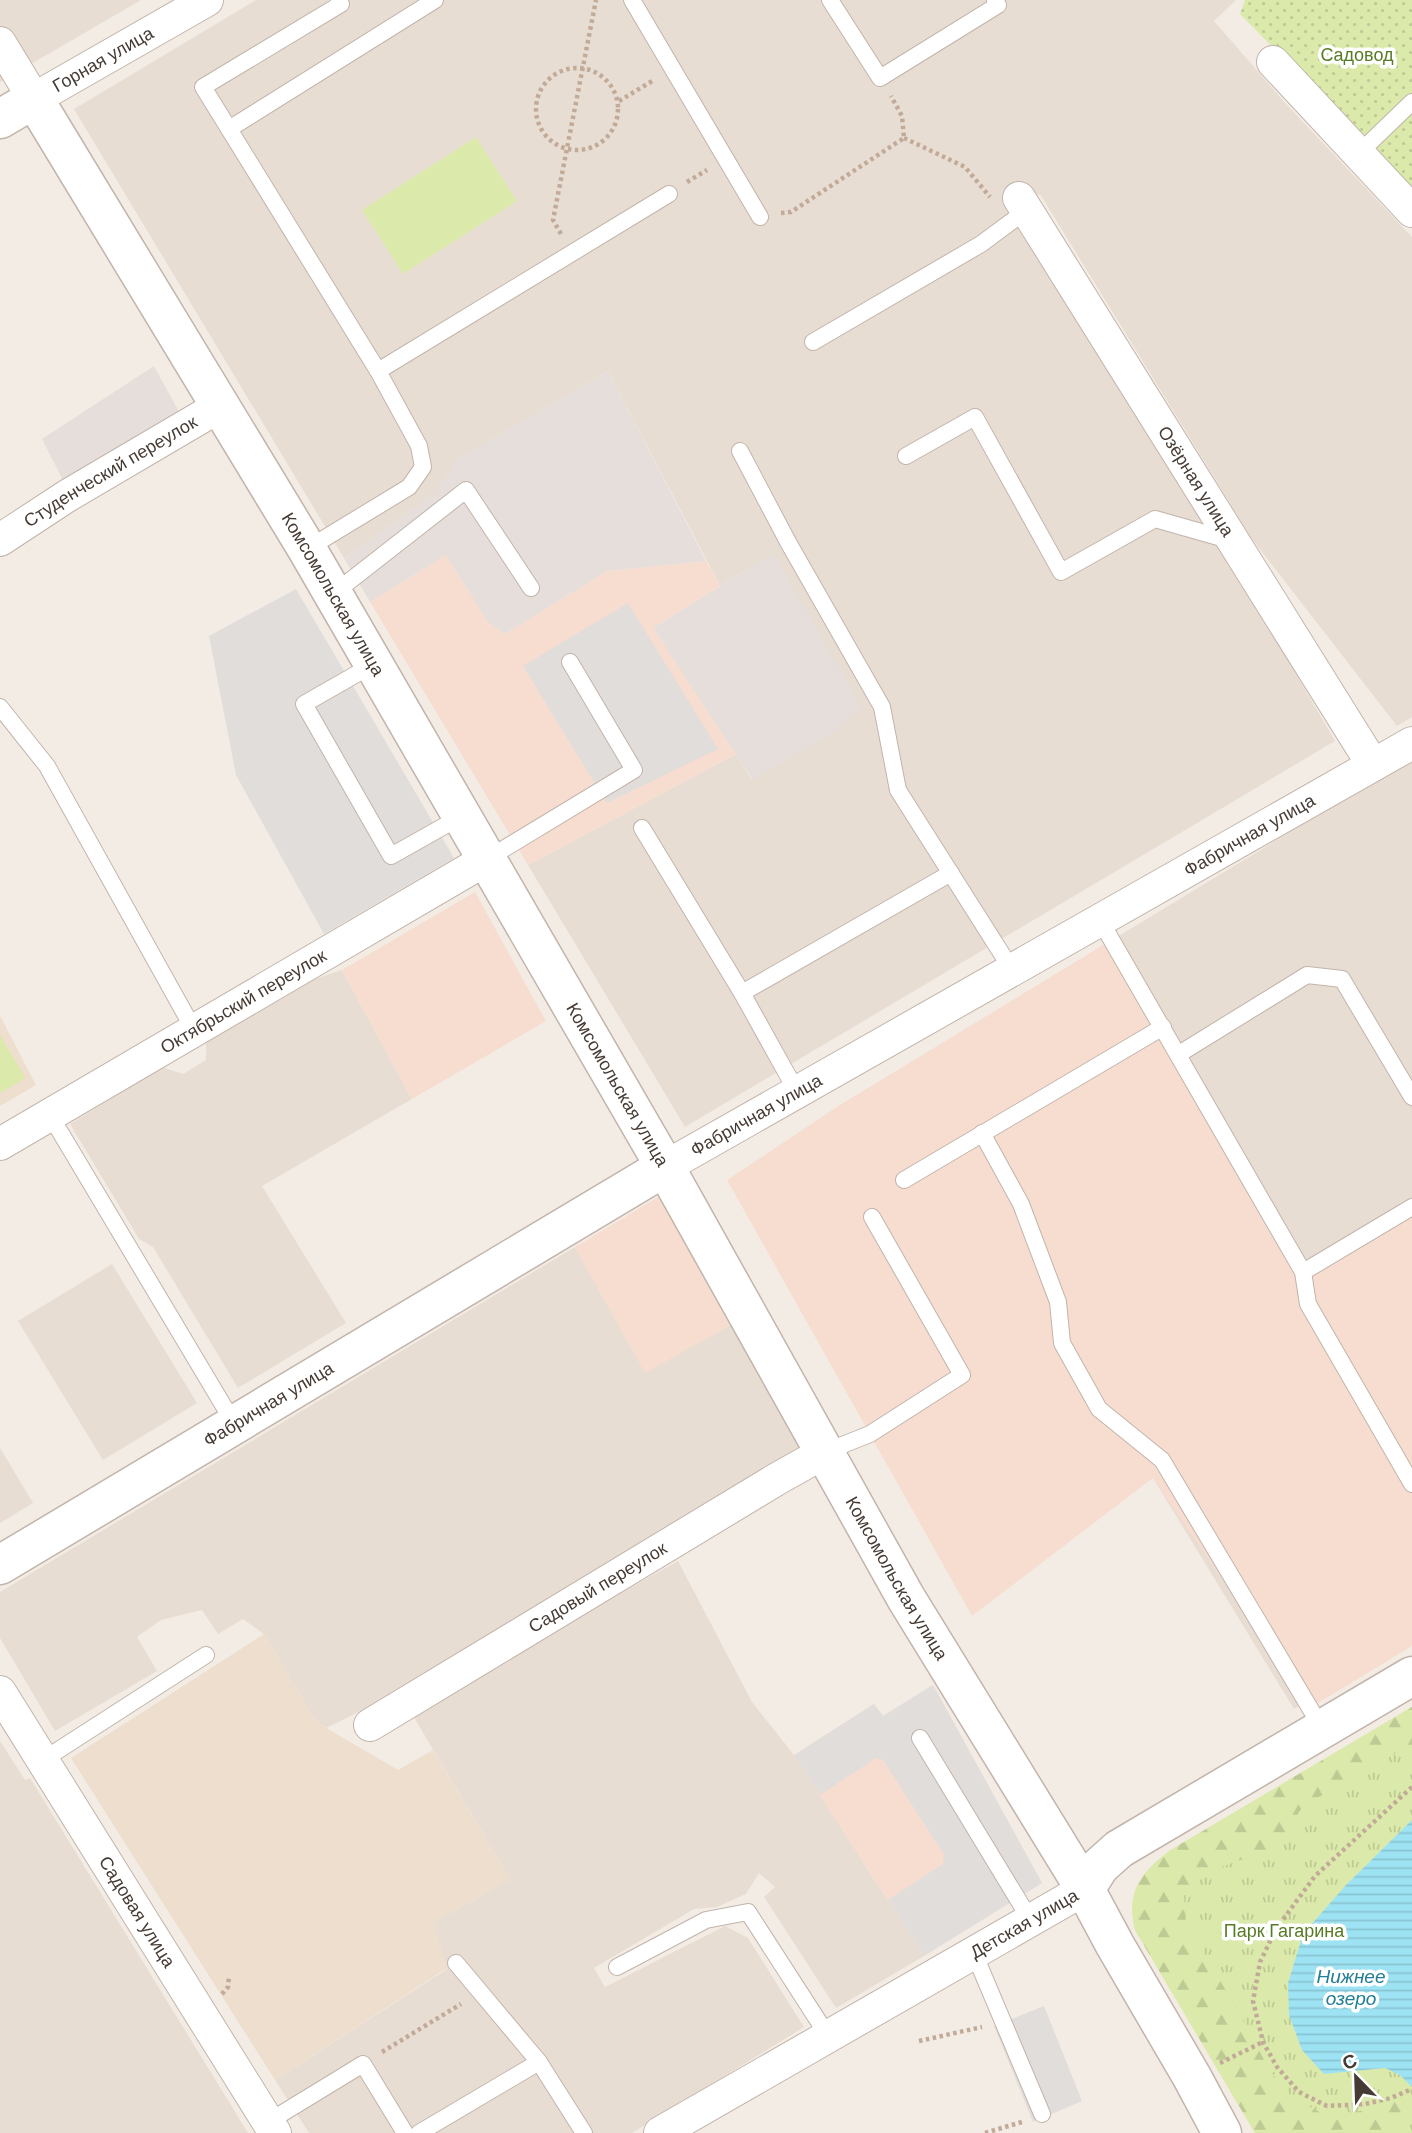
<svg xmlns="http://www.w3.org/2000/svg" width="1412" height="2133" font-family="'DM Sans',sans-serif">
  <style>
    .residential { fill: #e8ddd3 }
    .commercial { fill: #f7ddcf }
    .industrial { fill: #e5deda }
    .education { fill: #eddece }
    .grass { fill: url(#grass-tufts) }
    .forest { fill: url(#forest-firs) }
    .garden { fill: url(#garden-dots) }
    .pitch { fill: #dbeaab }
    .parking { fill: #e1ddda }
    .water { fill: url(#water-rules) }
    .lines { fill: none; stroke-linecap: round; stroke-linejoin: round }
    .service-casing { stroke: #c2b4aa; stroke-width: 18 }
    .minor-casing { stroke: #c2b4aa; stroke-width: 34 }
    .tertiary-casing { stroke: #c2b4aa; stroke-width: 41 }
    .path { stroke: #c2aa98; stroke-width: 4.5; stroke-dasharray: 3.5 3.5; stroke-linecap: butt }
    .service { stroke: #fff; stroke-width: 16 }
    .minor { stroke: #fff; stroke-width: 32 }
    .tertiary { stroke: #fff; stroke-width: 38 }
    .labels { text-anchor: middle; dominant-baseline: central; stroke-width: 7; stroke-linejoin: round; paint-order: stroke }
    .park-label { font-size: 18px; fill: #587b25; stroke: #fff }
    .street-label { font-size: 18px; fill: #463b34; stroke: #fff }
    .water-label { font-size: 19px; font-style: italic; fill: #237e96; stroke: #fff }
  </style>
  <defs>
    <pattern id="grass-tufts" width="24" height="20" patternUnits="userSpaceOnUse" patternTransform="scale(1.75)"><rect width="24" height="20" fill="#dbeaab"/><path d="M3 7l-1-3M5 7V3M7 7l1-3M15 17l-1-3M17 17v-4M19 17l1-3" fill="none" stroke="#bdca94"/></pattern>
    <pattern id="forest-firs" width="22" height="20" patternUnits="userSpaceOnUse" patternTransform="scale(1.75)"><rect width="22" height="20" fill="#dbeaab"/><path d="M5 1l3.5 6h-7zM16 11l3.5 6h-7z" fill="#bdca94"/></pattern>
    <pattern id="garden-dots" width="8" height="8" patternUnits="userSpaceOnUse" patternTransform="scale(1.75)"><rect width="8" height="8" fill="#dbeaab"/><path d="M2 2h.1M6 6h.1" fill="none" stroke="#bdca94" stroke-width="1.8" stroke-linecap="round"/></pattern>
    <pattern id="water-rules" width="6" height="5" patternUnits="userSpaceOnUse" patternTransform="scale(1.75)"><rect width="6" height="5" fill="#9ee3f4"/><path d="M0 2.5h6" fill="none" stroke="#89c4d2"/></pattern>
  </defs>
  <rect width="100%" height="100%" fill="#f3ece5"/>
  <g class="residential">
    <path d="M0,0H141L0,82Z"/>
    <path d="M256,0H1236L1214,21L1286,104L1412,237V717L1397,726L1252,539L1040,194L1015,210L1226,554L1335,741L685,1127L528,865L736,754L752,780L774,553L720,586L608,371L458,459L436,493L344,558L74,109Z"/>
    <path d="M1412,758V1639L1294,1709L1153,1478L837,1107Z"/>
    <path d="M342,970L412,1099L262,1186L346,1323L238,1388L153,1247L139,1239L70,1124L162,1067L183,1074L206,1060V1040L288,988Z"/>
    <path d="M575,1247L645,1372L734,1323L803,1447L385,1699L326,1728L316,1722L264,1634L243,1619L218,1634L202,1610L161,1620L137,1637L157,1671L55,1731L0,1638V1592Z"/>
    <path d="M112,1264L197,1403L103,1460L18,1321Z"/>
    <path d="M0,1448L33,1503L0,1523Z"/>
    <path d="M678,1561L752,1702L794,1755L924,1956L836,2008L764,1897L775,1887L759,1873L746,1894L717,1907L694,1909L594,1968L605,1987L725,1926L748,1938L804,2027L632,2133H309L275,2080L447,1969L433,1923L510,1879L412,1714L510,1661L516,1652Z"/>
    <path d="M0,1741L25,1780L30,1778L248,2133H0Z"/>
  </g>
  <g class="commercial">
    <path d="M446,555L487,621L505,634L607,571L706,561L720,586L653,628L736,754L528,865L370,602Z"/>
    <path d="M475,892L546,1021L412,1099L342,970Z"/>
    <path d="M1110,941L1303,1272L1412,1207V1646L1310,1708L1153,1478L972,1616L727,1180L837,1107Z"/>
    <path d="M660,1196L734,1323L645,1373L575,1247Z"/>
    <path d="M933,1685L1042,1883L924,1956L794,1755L874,1704L883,1716Z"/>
  </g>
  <g class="industrial">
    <path d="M154,366L179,412L64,482L42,439Z"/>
    <path d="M608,371L706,561L607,571L505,634L487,621L446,555L370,602L344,558L436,493L458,459Z"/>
    <path d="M773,553L861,707L836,731L753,780L653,628Z"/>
  </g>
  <g class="education">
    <path d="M0,1016L36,1085L0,1106Z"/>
    <path d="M264,1634L316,1722L398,1770L433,1750L510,1879L433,1923L447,1968L275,2080L71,1758Z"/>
  </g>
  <path class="grass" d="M1412,1707V2133H1255L1135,1930C1126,1892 1140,1874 1169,1851Z"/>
  <path class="forest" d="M1412,1707V1744L1303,1806L1277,1847L1207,1872L1184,1895L1186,1923L1238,2011L1270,2071L1292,2097L1325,2115L1369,2110L1412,2095V2116L1382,2133H1255L1135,1930C1126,1892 1140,1874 1169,1851Z"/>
  <path class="garden" d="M1245,0H1412V189L1240,14Z"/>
  <g class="pitch">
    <path d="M476,137L517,201L403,274L362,210Z"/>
    <path d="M0,1035L25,1078L0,1093Z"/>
  </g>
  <g class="parking">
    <path d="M296,589L454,858L324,934L236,775L209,636Z"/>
    <path d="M628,603L718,749L607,803L523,666Z"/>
    <path d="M933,1685L1042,1883L924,1956L888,1900L943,1864L944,1854L883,1760L876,1758L820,1795L794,1755L874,1704L883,1716Z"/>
    <path d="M1044,2006L1082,2101L1033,2122L994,2026Z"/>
  </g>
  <path class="water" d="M1412,1820V2087L1400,2075L1385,2068L1324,2074L1302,2050L1289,2015L1288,1983L1303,1934L1346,1885Z"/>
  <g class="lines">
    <g class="service-casing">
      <g id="service">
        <path d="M339,0L341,4L203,87L229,129L435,0"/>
        <path d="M632,0L760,217"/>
        <path d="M830,0L880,78L998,5L995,0"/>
        <path d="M229,129L378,371L419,446L423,467L409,487L307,549"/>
        <path d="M1358,154L1412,102"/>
        <path d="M813,342L981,244L1027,210"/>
        <path d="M378,371L669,194"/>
        <path d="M740,451L788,542L882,707L898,790L1012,970"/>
        <path d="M906,456L975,417L1061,572L1155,519L1229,540"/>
        <path d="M333,594L466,490L531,588"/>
        <path d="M374,664L304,704L391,856L462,816"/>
        <path d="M0,707L47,766L194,1030"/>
        <path d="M642,828L742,993L797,1092"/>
        <path d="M487,859L634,770L570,662"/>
        <path d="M1100,920L1303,1272L1308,1304L1412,1484"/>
        <path d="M742,993L951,873"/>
        <path d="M1179,1054L1307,975L1342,979L1412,1097"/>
        <path d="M50,1115L235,1425"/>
        <path d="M982,1133L1021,1204L1058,1302L1062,1343L1099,1409L1162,1460L1323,1730"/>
        <path d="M904,1180L1163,1027"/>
        <path d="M1303,1272L1412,1207"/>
        <path d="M825,1452L870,1434L962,1375L872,1217"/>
        <path d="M920,1738L1031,1921"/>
        <path d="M43,1760L206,1655"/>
        <path d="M974,1953L1042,2114"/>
        <path d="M456,1963L539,2062L584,2133"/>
        <path d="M617,1967L706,1920L748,1912L828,2036"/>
        <path d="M268,2122L363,2064L405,2133"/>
        <path d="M419,2133L539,2062"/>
      </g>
    </g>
    <g class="minor-casing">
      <g id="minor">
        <path id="s1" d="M0,43L34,99L207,0"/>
        <path d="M1273,62L1412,211"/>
        <path id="s2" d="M1019,198L1373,765"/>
        <path id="s3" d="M0,540L67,496L220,406"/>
        <path id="s4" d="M0,1144L487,859"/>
        <path id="s5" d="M665,1167L1412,743"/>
        <path id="s6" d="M0,1692L275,2133"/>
        <path id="s7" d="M370,1725L777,1479L825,1452"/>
        <path id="s8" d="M660,2133L1085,1889"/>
      </g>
    </g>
    <g class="tertiary-casing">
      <g id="tertiary">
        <path id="s9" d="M0,119L34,99L307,549L665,1167L906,1598L1085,1889L1115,1945L1192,2077L1222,2133"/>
        <path id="s10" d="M0,1565L665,1167"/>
        <path d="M1085,1889L1100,1866L1119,1849L1412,1676"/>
      </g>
    </g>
    <g class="path">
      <circle cx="577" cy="109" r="41"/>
      <path d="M619,101L654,80"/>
      <path d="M904,138L965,167L990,197"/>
      <path d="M687,182L707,170"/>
      <path d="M781,213L791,212L904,138L902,116L891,96"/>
      <path d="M561,234L553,220L596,0"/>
      <path d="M1412,1787L1315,1876L1276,1929L1260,1962L1253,2001L1263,2042L1277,2067L1299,2092L1327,2106L1365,2104L1391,2098L1412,2089"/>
      <path d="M222,1994L228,1987L229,1976"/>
      <path d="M919,2041L982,2027"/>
      <path d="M382,2052L461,2004"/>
      <path d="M1220,2063L1263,2042"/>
      <path d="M985,2133L1022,2122"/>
    </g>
    <use href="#service" class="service"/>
    <use href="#minor" class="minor"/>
    <use href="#tertiary" class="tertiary"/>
  </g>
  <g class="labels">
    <g class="park-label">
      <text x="1357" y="55">Садовод</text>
      <text x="1284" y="1931">Парк Гагарина</text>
    </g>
    <g class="street-label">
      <text stroke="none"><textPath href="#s1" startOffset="145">Горная улица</textPath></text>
      <text stroke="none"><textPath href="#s3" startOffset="130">Студенческий переулок</textPath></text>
      <text stroke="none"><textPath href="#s2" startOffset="334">Озёрная улица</textPath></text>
      <text stroke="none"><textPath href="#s9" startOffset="618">Комсомольская улица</textPath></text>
      <text stroke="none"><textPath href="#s5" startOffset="672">Фабричная улица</textPath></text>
      <text stroke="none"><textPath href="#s4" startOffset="282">Октябрьский переулок</textPath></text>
      <text stroke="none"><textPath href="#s9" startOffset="1185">Комсомольская улица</textPath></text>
      <text stroke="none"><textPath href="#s5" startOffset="105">Фабричная улица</textPath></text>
      <text stroke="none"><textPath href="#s10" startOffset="313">Фабричная улица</textPath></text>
      <text stroke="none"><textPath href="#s9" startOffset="1752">Комсомольская улица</textPath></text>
      <text stroke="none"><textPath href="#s7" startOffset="266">Садовый переулок</textPath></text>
      <text stroke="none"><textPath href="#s6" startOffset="259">Садовая улица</textPath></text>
      <text stroke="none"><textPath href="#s8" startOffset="420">Детская улица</textPath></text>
    </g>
    <g class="water-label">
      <text x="1351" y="1976">Нижнее<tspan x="1351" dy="22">озеро</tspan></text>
    </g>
  </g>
  <g transform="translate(1356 2077) rotate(337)" stroke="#ffffff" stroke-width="5" paint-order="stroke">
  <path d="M0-5L12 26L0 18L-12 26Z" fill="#463b34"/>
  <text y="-10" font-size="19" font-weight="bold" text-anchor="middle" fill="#463b34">С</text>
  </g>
</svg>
